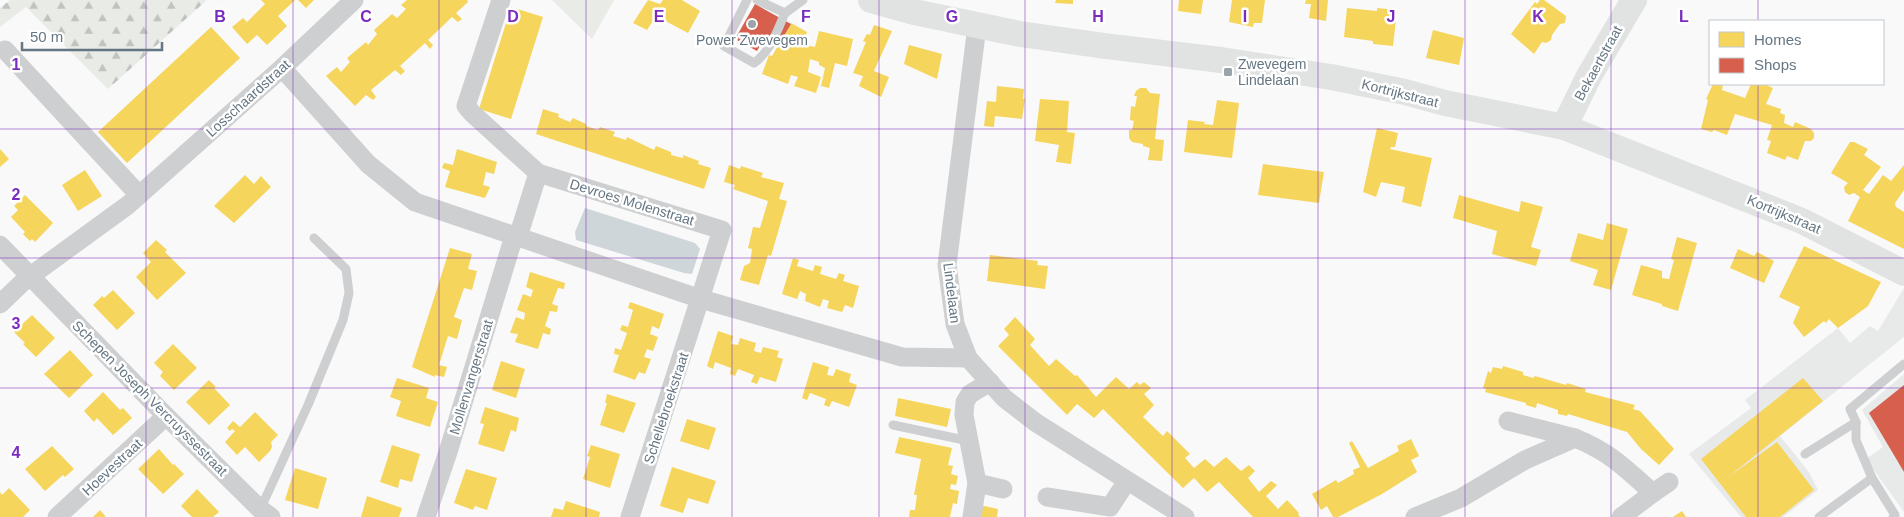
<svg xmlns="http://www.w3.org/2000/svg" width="1904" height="517" font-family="Arial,sans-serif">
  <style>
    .built { fill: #e8e9e9 }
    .green { fill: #e8ebe6 }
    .forest { fill: url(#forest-firs) }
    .water { fill: #ced6d9 }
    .homes { fill: #f6d55c }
    .shops { fill: #d6604d }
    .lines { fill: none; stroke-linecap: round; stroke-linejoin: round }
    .lane { stroke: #cecfd0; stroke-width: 9 }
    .street { stroke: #cecfd0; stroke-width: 19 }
    .secondary { stroke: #e1e2e2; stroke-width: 26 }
    .grid { fill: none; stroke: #7b2cbf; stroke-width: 1; stroke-opacity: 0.55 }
    .poi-dot { fill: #99a4ac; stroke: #fff; stroke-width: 2 }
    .labels { text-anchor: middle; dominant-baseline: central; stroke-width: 5; stroke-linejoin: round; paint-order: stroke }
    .poi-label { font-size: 14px; fill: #657683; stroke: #fff }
    .street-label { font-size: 14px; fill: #657683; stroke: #fff }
    .grid-label { font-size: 16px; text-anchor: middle; font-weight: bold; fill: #7b2cbf; stroke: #fff; stroke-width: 5; stroke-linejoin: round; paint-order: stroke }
  </style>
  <defs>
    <pattern id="forest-firs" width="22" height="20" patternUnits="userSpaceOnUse" patternTransform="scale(1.25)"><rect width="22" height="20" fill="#e8ebe6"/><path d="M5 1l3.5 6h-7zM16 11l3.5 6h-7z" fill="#c0c3c0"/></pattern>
  </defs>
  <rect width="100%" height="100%" fill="#f9f9f9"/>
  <g class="built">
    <path d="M1904,288V337L1780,436L1809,472L1818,490L1783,517H1741L1689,454L1751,408L1745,400L1838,328L1850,343L1870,326L1878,331Z"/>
    <path d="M1904,374V512L1866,459L1883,447L1862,410Z"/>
  </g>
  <path class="green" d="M552,0H614L592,39Z"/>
  <path class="forest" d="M10,0H207L108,89L26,7L0,27V8Z"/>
  <path class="water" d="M585,208L695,243L700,249L692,274L684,273L576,240L575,232Z"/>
  <g class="homes">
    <path d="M261,0H295L278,16L287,26L267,45L257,35L247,44L232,27L243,18L247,22L265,4Z"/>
    <path d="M298,0H314L306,8Z"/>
    <path d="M407,0H467L468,2L456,13L462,19L458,22L452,17L428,40L433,45L430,49L425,43L400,66L405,71L401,75L395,70L371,90L376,97L373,100L366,95L355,106L326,76L337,67L341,72L350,62L347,58L366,42L368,45L377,34L374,30L392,14L397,18L406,9L401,5Z"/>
    <path d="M648,0L660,4L663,0H682L700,11L688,33L656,16L647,30L633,23Z"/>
    <path d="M1056,0H1073V4L1055,3Z"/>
    <path d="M1179,0H1203L1201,14L1178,11Z"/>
    <path d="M1232,0H1265L1262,23H1254L1253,27L1229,22Z"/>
    <path d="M1306,0H1328L1326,21L1309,18L1311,4H1305Z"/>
    <path d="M1540,0H1544L1566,16L1565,23L1560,24L1552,35L1551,40L1546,43L1542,42L1534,54L1511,34L1535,2L1537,4Z"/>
    <path d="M511,7L543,17L511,119L479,109Z"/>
    <path d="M1347,8L1377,11V8L1397,10L1393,46L1373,44V41L1344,37Z"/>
    <path d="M791,23L807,32L803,44L815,47L819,31L853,39L847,66L835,63L829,88L821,86L825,68L819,65V62L810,59L808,72L821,77L816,93L794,86L798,77L791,75L788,84L762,74L769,55L772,56Z"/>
    <path d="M874,25L892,31L874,71L889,77L881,97L859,86L863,76L853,73L866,42L863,41L867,34L870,35Z"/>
    <path d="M211,27L240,58L127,163L98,132Z"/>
    <path d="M1433,30L1464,38L1459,65L1426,58Z"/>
    <path d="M909,45L942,54L937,79L904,64Z"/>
    <path d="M1713,84H1723L1722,90L1745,98L1751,84H1764L1773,88L1766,104L1781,109L1780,113L1785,115L1784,123L1793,127L1795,122L1811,129L1814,133V138L1811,141H1805L1798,160L1787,156L1785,160L1767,153L1771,141L1767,140L1772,125L1735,114L1727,135L1714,130L1712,132L1701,129L1708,100L1706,99Z"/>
    <path d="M997,86L1024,89L1023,99H1025L1022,119L995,116L994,127L984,126L987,101L996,102Z"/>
    <path d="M1140,88H1146L1150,93L1160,94L1155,139L1164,140L1162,161L1148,160L1150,148L1143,146V144L1132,142L1129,138V130H1132L1134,121L1130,120L1131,106L1135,107L1137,96H1134L1136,91Z"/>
    <path d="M1040,99L1069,101L1067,132L1075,133L1071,164L1056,162L1059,145L1035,141Z"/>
    <path d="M1217,100L1239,103L1232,158L1184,152L1188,120L1205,122L1204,124L1213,125Z"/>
    <path d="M543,109L559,114L558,117L570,122L573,118L586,124V126L598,130L600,127L615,132L613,136L626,140L627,137L654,150L656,146L671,152V155L683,158V155L699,161L698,164L711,168L704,189L536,134Z"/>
    <path d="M1377,128L1398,133L1395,147H1391L1390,149L1432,158L1421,207L1402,202L1405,187L1381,182L1376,197L1363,192Z"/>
    <path d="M1850,142H1854L1868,149L1864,155L1881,167L1863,190L1869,194L1883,175L1891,181L1904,165V190L1895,203L1896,207L1904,212V249L1848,221L1860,197L1854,193L1849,195L1845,192L1844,187L1848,183L1831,173Z"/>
    <path d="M0,149L9,159L0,167Z"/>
    <path d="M457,149L497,162L494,174L486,172L483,185L490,187L485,198L445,187L450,171L442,168L444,163L453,165Z"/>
    <path d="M1263,164L1324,172L1319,203L1258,195Z"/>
    <path d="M729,165L740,169L741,166L763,173L761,177L784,183L779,199L787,201L771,256L768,255L759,285L740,280L744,266L750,263L752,249L748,248L753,227L760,228L768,201L733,189L735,185L724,182Z"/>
    <path d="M85,170L102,196L78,211L62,185Z"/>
    <path d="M245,175L254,184L261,176L271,187L234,223L214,206Z"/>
    <path d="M25,195L53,223L35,242L32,239L30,241L23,234L25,232L11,217L18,210L14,206Z"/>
    <path d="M1459,195L1519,212L1521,201L1543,207L1531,247L1541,250L1536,266L1492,254L1497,231L1453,218Z"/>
    <path d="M1607,223L1628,229L1611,290L1593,285L1598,270L1570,261L1578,233L1603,240Z"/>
    <path d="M1677,237L1697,243L1678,311L1662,306V304L1632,295L1641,265L1662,271V278L1669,279L1674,260L1671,259Z"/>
    <path d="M156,240L167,250L165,252L186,273L157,300L136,277L151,262L143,253Z"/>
    <path d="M1804,246L1881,282L1868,306L1838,328L1829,319L1826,323L1824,321L1804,337L1793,323L1800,307L1779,297Z"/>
    <path d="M450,248L472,254L468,269L477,271L472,290L464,288L454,317L462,320L457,339L448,336L439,365L447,367L444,377L435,375V377L412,367Z"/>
    <path d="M1738,249L1754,256L1757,252L1774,261L1764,283L1730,268Z"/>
    <path d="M990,255L1038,261L1037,265L1048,266L1045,289L987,281Z"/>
    <path d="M793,258L799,260L797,266L813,271L815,265L822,267L820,274L836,279L839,273L845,275L843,281L859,286L853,308L845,305L842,312L827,308L829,301L823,299L820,307L805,301L806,294L800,291L797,299L782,294Z"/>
    <path d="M530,272L565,283L564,289L558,288L552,304L558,306L557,312L550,311L545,326L551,329L550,335L543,333L538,349L515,342L518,334L510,333L516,317L524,320L525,313L517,310L523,294L531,297L533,290L526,287Z"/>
    <path d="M113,290L135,313L117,330L93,305L102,296L104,298Z"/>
    <path d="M630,302L664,314L659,329L652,326L650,334L658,337L653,351L647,349L644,357L651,359L645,374L639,372L635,380L613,372L619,355L614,354L615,348L621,350L627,333L620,330L622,325L628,327L633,310L628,308Z"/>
    <path d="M32,315L55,338L36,357L23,344L25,343L14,332Z"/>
    <path d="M1015,317L1035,339L1030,345L1049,366L1056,359L1075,376L1077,375L1096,397L1116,377L1129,389L1137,382L1140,385L1144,382L1151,388L1144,394L1154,405L1143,417L1163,436L1167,431L1190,454L1185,458L1194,468L1205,459L1214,467L1226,457L1241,471L1249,465L1255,471L1248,478L1259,492L1271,481L1277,485L1266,496L1278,509L1287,500L1299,513L1298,514L1300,517H1253L1219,482L1207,492L1194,478L1183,488L1103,409L1094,418L1077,404L1067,415L998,346L1009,335L1004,329Z"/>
    <path d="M718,331L733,336L731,344L738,345L740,338L756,343L754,351L761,353L763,347L779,351L777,357L783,359L776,382L760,377L757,384L751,382L754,375L738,369L735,376L730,374L731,368L715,362L713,369L707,366Z"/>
    <path d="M173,344L197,368L174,390L160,376L163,372L154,363Z"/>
    <path d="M70,350L93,375L69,398L44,374Z"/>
    <path d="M501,361L525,369L516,398L492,390Z"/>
    <path d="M813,362L829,367L827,375L833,376L836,369L851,374L849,382L857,385L849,407L832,401L829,407L824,405L826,399L810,393L807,400L802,398Z"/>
    <path d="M1503,366L1523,372V375L1533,378L1535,376L1566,385L1567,383L1586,389L1585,392L1635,405L1633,409L1640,411L1674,449L1659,465L1641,449L1627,432L1568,414L1567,416L1558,414V410L1537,403L1536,408L1526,405V403L1485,392L1486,389L1483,388L1488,371L1491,373L1493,367L1502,369Z"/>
    <path d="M397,378L429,388L426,398L438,402L430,427L396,416L401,401L390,397Z"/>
    <path d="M1803,378L1823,401L1727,478L1777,442L1814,490L1780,517H1746L1701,459Z"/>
    <path d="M209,380L216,387L214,388L230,405L209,425L186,402Z"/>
    <path d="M103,392L120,410L123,408L132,418L113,435L97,418L94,422L84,411Z"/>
    <path d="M607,394L636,403L624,433L600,425L607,403H605Z"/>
    <path d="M898,398L951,409L947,427L895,416Z"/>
    <path d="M485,407L519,418L516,432L511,430L504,452L478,444L484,424L480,423Z"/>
    <path d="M255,412L278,435L271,442L272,447L270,451L259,462L245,447L237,455L225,442L235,431L232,429L230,431L227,428L233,421L240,427Z"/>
    <path d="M687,419L716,428L709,450L680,441Z"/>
    <path d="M899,437L952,448L948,465L953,466L951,474L958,476L956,485L951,484L950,489L959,491L957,504L953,503L950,517H909L910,510H915L917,495H914L921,459L895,453Z"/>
    <path d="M1411,439L1419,456L1411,460L1417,472L1382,494L1338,517H1333L1327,506L1321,510L1312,494L1336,480L1338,483L1354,474L1353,470L1360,467L1349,443L1352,441L1368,468L1399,451L1397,446Z"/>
    <path d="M392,445L420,454L412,482L400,479L398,488L380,482Z"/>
    <path d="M591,445L620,454L610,488L583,479L590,457L587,456Z"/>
    <path d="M52,446L74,469L65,477L63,475L45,491L25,469Z"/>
    <path d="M159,449L173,465L174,464L184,474L163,494L138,469Z"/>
    <path d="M672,467L716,481L708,504L688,498L683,513L660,506Z"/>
    <path d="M295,468L327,478L318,509L285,500Z"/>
    <path d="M466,469L497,478L487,510L475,506L473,510L454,503Z"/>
    <path d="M9,488L30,510L23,517H0V492L2,495Z"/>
    <path d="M197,489L219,512L213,517H192L181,506Z"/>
    <path d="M367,496L402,508L399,517H361Z"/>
    <path d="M566,501L600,512L599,517H551L554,508L563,510Z"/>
    <path d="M980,505L998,509L997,517H978Z"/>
    <path d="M100,510L106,517H93Z"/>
    <path d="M1682,511L1686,517H1673Z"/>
  </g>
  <g class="shops">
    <path d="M755,4L791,24L779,44L765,37L757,51L735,39Z"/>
    <path d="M1904,385V472L1869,413Z"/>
  </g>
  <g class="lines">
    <g class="lane">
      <path d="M747,0L724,46L754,63C771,51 777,31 785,13"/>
      <path d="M757,0L785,13L803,0"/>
      <path d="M1856,422V440L1872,478L1895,515L1893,517"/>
      <path d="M893,425L969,441"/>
      <path d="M1805,454L1856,422L1850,409L1904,364"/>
      <path d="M260,510L308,405L343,320L349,293L346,269L314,238"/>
      <path d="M1819,517L1872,478"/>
    </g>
    <g class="street">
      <path d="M501,0L466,106L473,114L538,173L722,230L630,517"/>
      <path d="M977,26L947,265L955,324L968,358L1004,398L1035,422L1185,517"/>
      <path d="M5,50L139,195"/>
      <path d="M282,68L368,164L415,202L701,299L902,357L968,358"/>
      <path d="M518,237L538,173"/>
      <path d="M0,245L166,416L260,509L271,517"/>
      <path d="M0,304L25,280L128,205L282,68L354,0"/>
      <path d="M1508,421L1575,438"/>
      <path d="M977,483L1003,489"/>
      <path d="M1653,493L1669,482"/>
      <path d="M1047,497L1110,507L1127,481"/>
      <path d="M57,517L166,416"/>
      <path d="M426,517L448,452L514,236"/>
      <path d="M972,517L977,483L964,415L965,402L970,394L990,382"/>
      <path d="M1415,517L1461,498L1525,460L1575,438C1610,452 1626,469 1653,493L1621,517"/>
    </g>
    <g class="secondary">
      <path d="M871,0L914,12L1020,34L1105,46L1221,60L1331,77L1405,92L1445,103L1564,127L1802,221L1904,273"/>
      <path d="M1564,127L1589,76L1634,0"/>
    </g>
  </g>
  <path class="grid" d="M146,0V517M293,0V517M439,0V517M586,0V517M732,0V517M879,0V517M1025,0V517M1172,0V517M1318,0V517M1465,0V517M1611,0V517M1758,0V21M1758,84V517M0,129H1904M0,258H1904M0,388H1904"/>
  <g class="poi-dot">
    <circle cx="752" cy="24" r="5"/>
    <rect x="1223" y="67" width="10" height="10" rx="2.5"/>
  </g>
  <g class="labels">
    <g class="poi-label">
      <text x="752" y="40">Power Zwevegem</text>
      <text x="1238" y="64" text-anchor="start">Zwevegem<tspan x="1238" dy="16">Lindelaan</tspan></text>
    </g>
    <g class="street-label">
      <text transform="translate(1598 63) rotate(-61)">Bekaertstraat</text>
      <text transform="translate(1400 93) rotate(14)">Kortrijkstraat</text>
      <text transform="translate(248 98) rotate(-42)">Losschaardstraat</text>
      <text transform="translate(632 202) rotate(17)">Devroes Molenstraat</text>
      <text transform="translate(1784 214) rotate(23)">Kortrijkstraat</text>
      <text transform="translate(952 293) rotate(83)">Lindelaan</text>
      <text transform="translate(471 377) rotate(-73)">Mollenvangerstraat</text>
      <text transform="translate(150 398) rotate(45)">Schepen Joseph Vercruyssestraat</text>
      <text transform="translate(666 408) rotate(-72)">Schellebroekstraat</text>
      <text transform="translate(112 467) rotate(-43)">Hoevestraat</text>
    </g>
  </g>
  <g class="grid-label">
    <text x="220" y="22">B</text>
    <text x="366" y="22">C</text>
    <text x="513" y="22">D</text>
    <text x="659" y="22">E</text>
    <text x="806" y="22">F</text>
    <text x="952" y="22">G</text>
    <text x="1098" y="22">H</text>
    <text x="1245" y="22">I</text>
    <text x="1391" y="22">J</text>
    <text x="1538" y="22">K</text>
    <text x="1684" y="22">L</text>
    <text x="16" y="70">1</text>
    <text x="16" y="200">2</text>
    <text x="16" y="329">3</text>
    <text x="16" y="458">4</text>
  </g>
  <rect x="1709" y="20" width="175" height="65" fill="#ffffff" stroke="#c1c8cd"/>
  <rect x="1719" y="32" width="25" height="15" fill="#f6d55c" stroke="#c1c8cd"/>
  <text x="1754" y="45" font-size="15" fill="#657683">Homes</text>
  <rect x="1719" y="58" width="25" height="15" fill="#d6604d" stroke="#c1c8cd"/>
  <text x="1754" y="70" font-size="15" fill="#657683">Shops</text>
  <path d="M22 42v8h140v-8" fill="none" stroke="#657683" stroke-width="2.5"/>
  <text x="30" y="42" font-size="15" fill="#657683" stroke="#ffffff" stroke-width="4" paint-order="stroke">50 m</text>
</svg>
